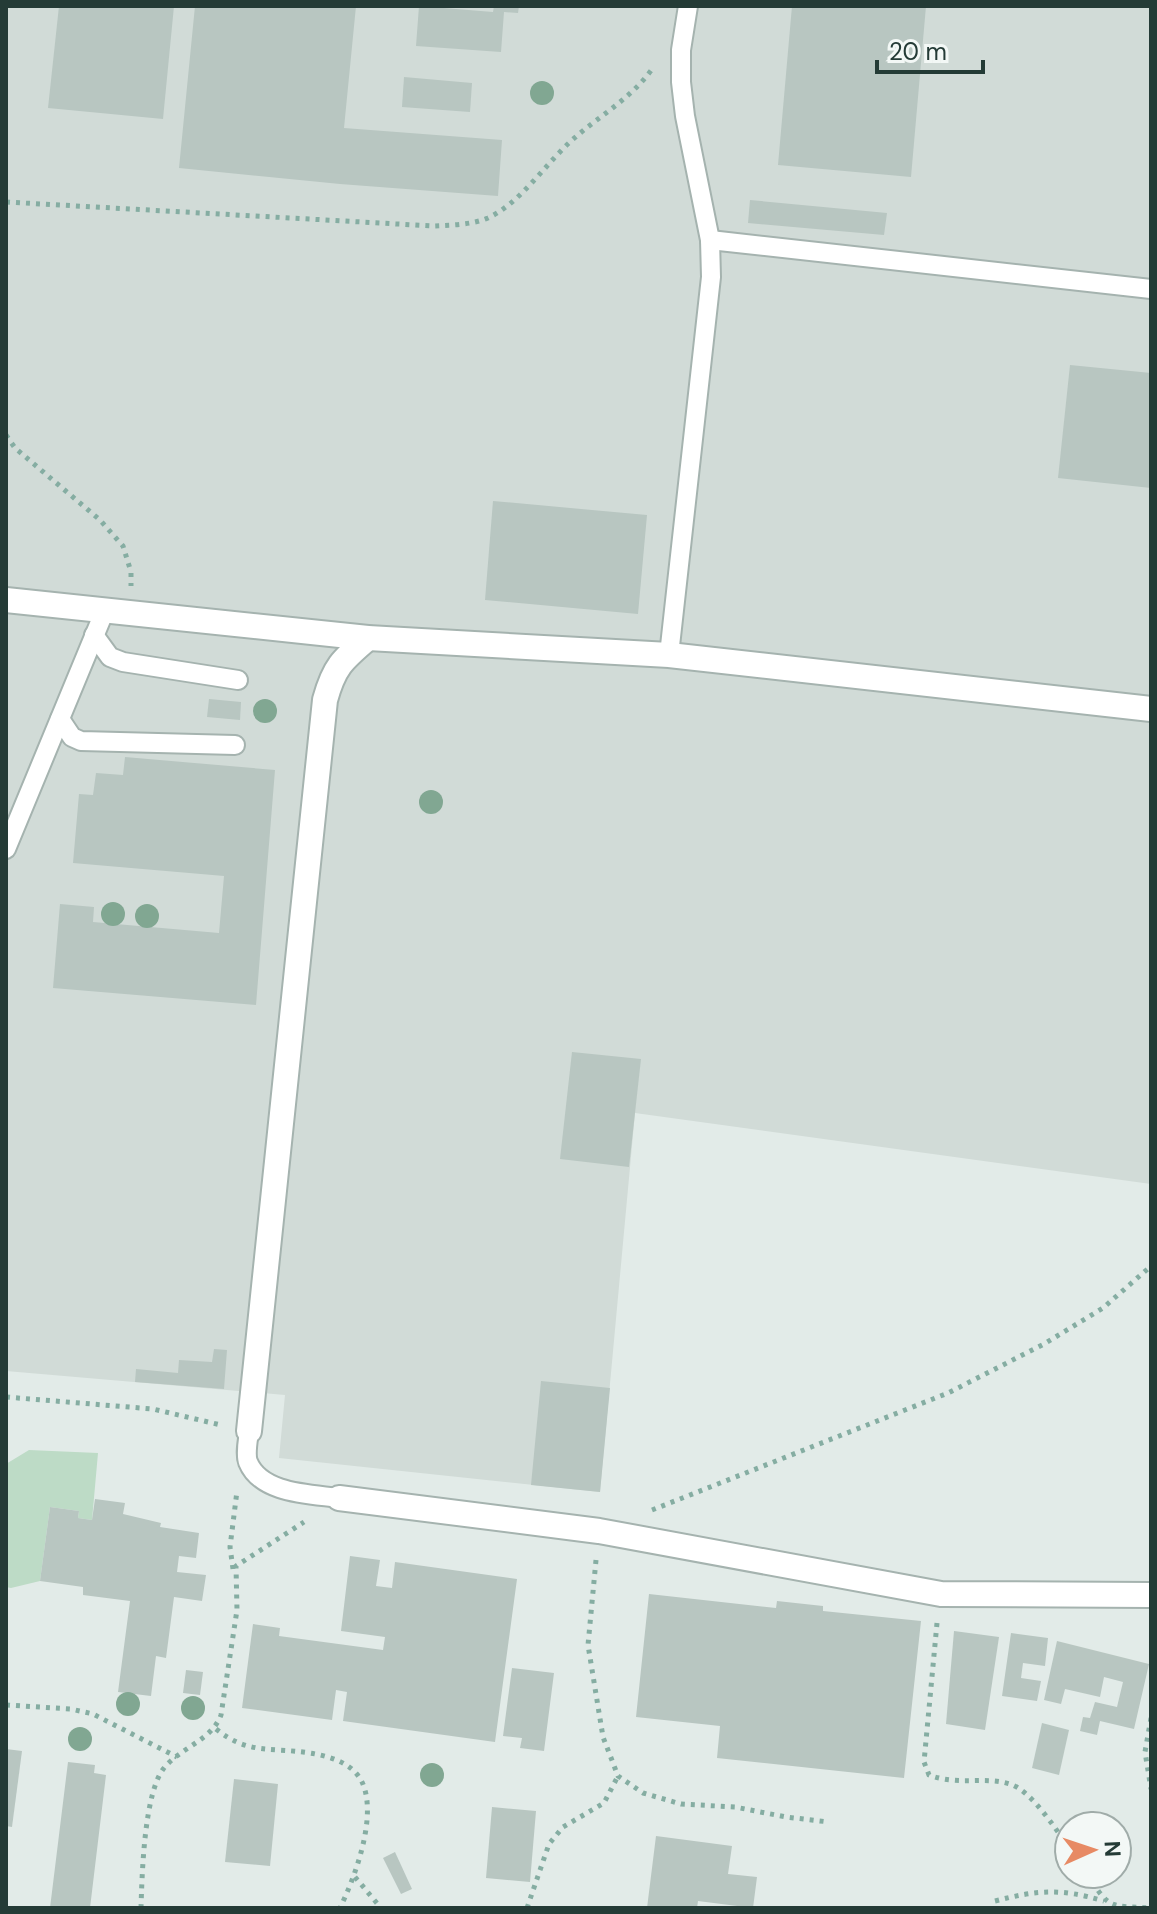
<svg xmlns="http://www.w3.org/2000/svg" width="1157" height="1914" font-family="'DM Sans',sans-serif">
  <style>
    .built { fill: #d1dbd7 }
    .green { fill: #bddbc6 }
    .building { fill: #b8c6c1 }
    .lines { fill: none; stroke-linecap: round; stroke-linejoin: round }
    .service-casing { stroke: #a5b3af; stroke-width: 22 }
    .minor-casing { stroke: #a5b3af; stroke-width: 28 }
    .path { stroke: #85ada2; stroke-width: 5; stroke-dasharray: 4 6; stroke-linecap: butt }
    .service { stroke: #fff; stroke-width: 18 }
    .minor { stroke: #fff; stroke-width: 24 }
    .tree { fill: #81a792 }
  </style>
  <rect width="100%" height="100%" fill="#e2ebe8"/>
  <path class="built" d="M6,6H1151V1184L635,1113L600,1492L279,1458L285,1395L6,1371Z"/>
  <path class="green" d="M29,1450L98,1453L92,1520L78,1518L79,1511L50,1507L40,1581L11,1588L6,1587V1464Z"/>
  <g class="building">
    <path d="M59,6H174L163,119L48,108Z"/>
    <path d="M195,6H356L344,128L502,140L498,196L340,184L179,168Z"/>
    <path d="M419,6L493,12L494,6H519L518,13L504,12L501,52L416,46Z"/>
    <path d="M792,6H926L911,177L778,165Z"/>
    <path d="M404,77L472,83L470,112L402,107Z"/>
    <path d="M750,200L887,213L884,235L748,223Z"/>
    <path d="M1070,365L1151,373V488L1058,478Z"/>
    <path d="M493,501L647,515L638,614L485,600Z"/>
    <path d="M209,699L241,702L240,720L207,717Z"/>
    <path d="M125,757L275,770L256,1005L53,988L60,904L94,907L93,922L219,933L224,876L73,863L79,794L93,795L96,773L123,775Z"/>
    <path d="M572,1052L641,1059L629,1167L560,1159Z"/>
    <path d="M214,1349L227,1350L224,1389L135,1382L136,1369L178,1373L179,1360L212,1362Z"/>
    <path d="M541,1381L610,1388L600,1492L531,1485Z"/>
    <path d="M95,1499L125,1503L123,1514L161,1523L160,1527L199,1533L196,1558L179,1556L177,1572L206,1575L202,1601L174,1597L166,1658L156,1656L151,1696L118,1692L130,1601L83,1595V1587L40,1581L50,1507L79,1511L78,1518L92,1520Z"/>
    <path d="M350,1556L380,1560L376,1586L392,1588L395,1562L517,1579L495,1742L343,1721L347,1692L336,1690L332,1720L242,1708L253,1624L280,1628L279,1636L383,1650L385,1637L341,1631Z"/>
    <path d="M649,1594L776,1608L777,1601L823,1606V1611L921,1621L904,1778L717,1758L720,1726L636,1717Z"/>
    <path d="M954,1631L999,1637L985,1730L946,1724Z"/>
    <path d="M1011,1633L1048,1638L1045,1666L1023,1663L1021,1678L1041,1681L1037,1701L1002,1696Z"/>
    <path d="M1057,1641L1149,1664L1134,1729L1100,1721L1097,1735L1080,1731L1083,1717L1090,1718L1095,1702L1117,1707L1123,1682L1104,1677L1100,1697L1065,1689L1061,1704L1044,1700Z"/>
    <path d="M512,1668L554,1673L544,1751L520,1748L522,1738L503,1736Z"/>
    <path d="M186,1670L203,1672L200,1695L183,1693Z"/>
    <path d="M1042,1723L1069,1730L1059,1775L1032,1768Z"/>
    <path d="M6,1749L22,1751L12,1827L6,1826Z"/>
    <path d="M68,1762L95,1765L94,1773L106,1775L90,1908H50Z"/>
    <path d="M234,1779L278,1784L270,1866L225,1862Z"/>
    <path d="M492,1807L536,1811L530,1882L486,1878Z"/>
    <path d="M656,1836L732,1846L728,1874L757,1877L753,1908L698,1901L697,1908H647Z"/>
    <path d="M395,1852L412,1889L401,1894L383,1858Z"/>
  </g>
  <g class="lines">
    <g class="service-casing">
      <g id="service">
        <path d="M710,240L1151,289"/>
        <path d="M94,635L110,657L123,662L238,680"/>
        <path d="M669,655L711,277L710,240L685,116L681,82V50L688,6"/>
        <path d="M60,719L72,737L81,741L235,745"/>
        <path d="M6,849L105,610"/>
        <path d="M249,1431C248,1440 245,1454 248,1462C261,1494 310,1494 339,1498"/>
      </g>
    </g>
    <g class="minor-casing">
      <g id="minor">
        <path d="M6,600L368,638L669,655L1151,709"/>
        <path d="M249,1431L325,700C334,667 342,660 368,638"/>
        <path d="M339,1498L599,1531L941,1594L1151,1595"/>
      </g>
    </g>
    <g class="path">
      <path d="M6,202L433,226C451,225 471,225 488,218C520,203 544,166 570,142C598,116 629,101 653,68"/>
      <path d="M6,435L15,448L100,520L123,546L131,572V586"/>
      <path d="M6,1397L153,1409L221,1425"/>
      <path d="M652,1510L948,1393L1044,1344L1103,1308L1151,1266"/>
      <path d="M596,1560L588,1645L603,1737L618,1776L643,1793L681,1804L735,1807L786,1817L829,1822"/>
      <path d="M233,1569L230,1547L237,1491"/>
      <path d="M937,1623L924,1762L929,1775C958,1786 984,1776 1010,1784C1032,1791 1055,1829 1069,1847"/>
      <path d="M6,1705L71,1709L93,1714L177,1757"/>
      <path d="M1151,1718L1145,1752L1151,1789"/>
      <path d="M216,1729C248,1755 272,1747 310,1753C329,1756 353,1763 362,1782C378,1816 355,1877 340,1908"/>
      <path d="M1087,1874C1111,1911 1108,1905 1151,1908"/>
      <path d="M355,1877L381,1908"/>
      <path d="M995,1901C1038,1890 1060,1888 1104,1901"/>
      <path d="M141,1908C142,1875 144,1793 164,1768C180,1748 212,1740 221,1715L237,1610L236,1566L304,1522"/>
      <path d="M527,1908L549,1844L563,1827L604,1803L618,1776"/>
    </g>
    <use href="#service" class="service"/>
    <use href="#minor" class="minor"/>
  </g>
  <g class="tree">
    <circle cx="542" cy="93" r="12"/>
    <circle cx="265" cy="711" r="12"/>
    <circle cx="431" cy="802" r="12"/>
    <circle cx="113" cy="914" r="12"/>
    <circle cx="147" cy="916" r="12"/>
    <circle cx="128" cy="1704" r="12"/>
    <circle cx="193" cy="1708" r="12"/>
    <circle cx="80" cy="1739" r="12"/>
    <circle cx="432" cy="1775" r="12"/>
  </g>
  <rect width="1157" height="1914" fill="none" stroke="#243b36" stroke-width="16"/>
  <g transform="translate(1093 1850) rotate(87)"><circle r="38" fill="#f3f8f6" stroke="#a0aca9" stroke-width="2"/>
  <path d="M0-6L14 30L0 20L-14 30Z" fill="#e78a64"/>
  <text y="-12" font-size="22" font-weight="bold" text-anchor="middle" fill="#243b36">N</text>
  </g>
  <path d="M877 60v12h106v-12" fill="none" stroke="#243b36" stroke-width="4"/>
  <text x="889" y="60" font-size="24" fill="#243b36" stroke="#f3f8f6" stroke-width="6" paint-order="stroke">20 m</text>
</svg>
